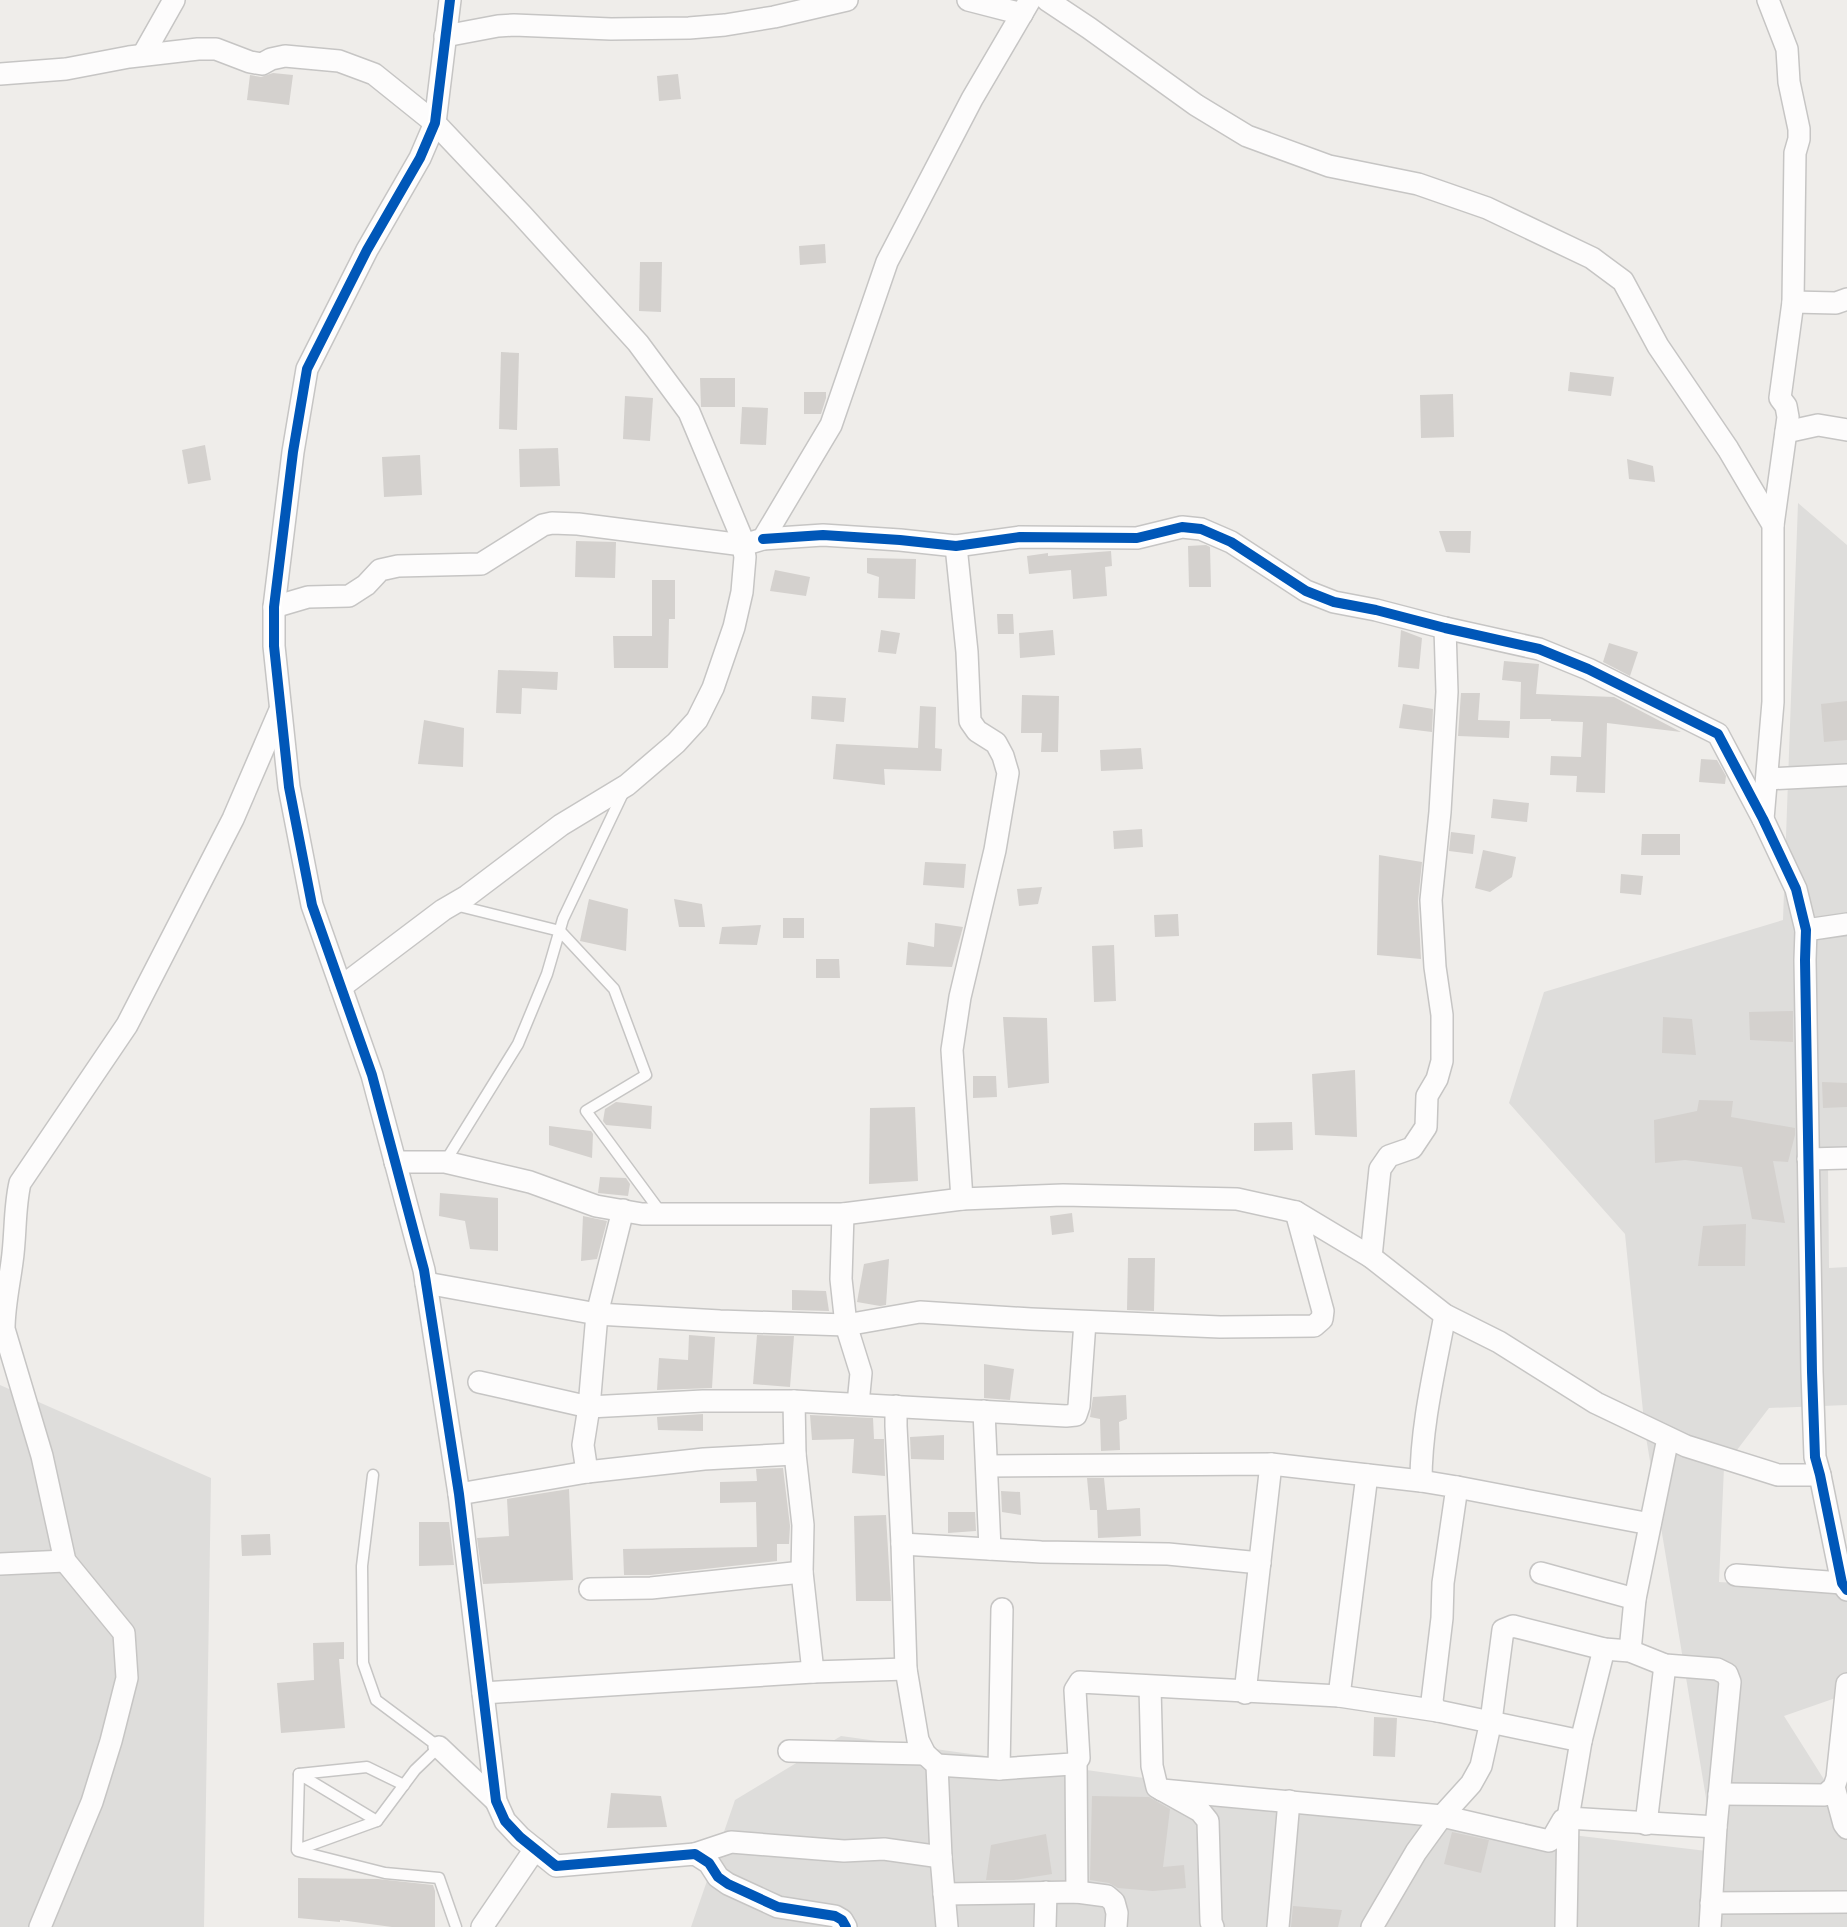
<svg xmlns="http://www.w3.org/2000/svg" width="1847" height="1927" font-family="'PT Sans',sans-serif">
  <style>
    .residential { fill: #dedddb }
    .building { fill: #d4d1ce }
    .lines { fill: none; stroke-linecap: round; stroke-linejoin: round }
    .service-casing { stroke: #c6c5c4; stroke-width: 13 }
    .minor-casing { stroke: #c6c5c4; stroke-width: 24 }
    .service { stroke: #fdfcfc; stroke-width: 10 }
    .minor { stroke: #fdfcfc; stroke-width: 21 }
    .cycleway-casing { stroke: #fff; stroke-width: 15 }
    .cycleway { stroke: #0057b8; stroke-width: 10 }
  </style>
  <rect width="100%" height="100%" fill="#efedea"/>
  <g class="residential">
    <path d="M1798,503L1847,545V1165L1828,1167L1829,1268L1847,1267V1405L1769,1408L1724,1467L1719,1582L1847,1590V1694L1784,1716L1847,1816V1927H691L735,1800L841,1736L1454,1821L1715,1852L1645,1431L1625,1234L1509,1103L1544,992L1783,920Z"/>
    <path d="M0,1385L211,1478L204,1927H0Z"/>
  </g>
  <g class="building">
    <path d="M273,73L293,75L289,105L247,100L250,75L261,77Z"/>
    <path d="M678,74L681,99L659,101L657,76Z"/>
    <path d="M825,244L826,263L800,265L799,246Z"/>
    <path d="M640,262H662L661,312L639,311Z"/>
    <path d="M501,352L519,353L517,430L499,429Z"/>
    <path d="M1570,372L1614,377L1611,396L1568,391Z"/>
    <path d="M700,378H735V407H701Z"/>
    <path d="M804,392H826V398L821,414H804Z"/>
    <path d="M1453,394L1454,437L1421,438L1420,395Z"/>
    <path d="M625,396L653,398L650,441L623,439Z"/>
    <path d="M742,407L768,408L766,445L740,444Z"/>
    <path d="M205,445L211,480L188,484L182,450Z"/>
    <path d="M558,448L560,486L520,487L519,449Z"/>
    <path d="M420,455L422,495L384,497L382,457Z"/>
    <path d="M1627,459L1653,466L1655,482L1629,479Z"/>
    <path d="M1439,531H1471L1470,553L1446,552Z"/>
    <path d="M576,541L616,542L615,578L575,577Z"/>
    <path d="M1206,545L1210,547L1211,587H1189L1188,546Z"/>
    <path d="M1111,551L1112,566L1105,567L1107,596L1073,599L1071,570L1029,574L1027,556L1048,553V556Z"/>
    <path d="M867,558L916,559L915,599L878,598L879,577L867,573Z"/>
    <path d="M775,570L810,577L806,596L770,591Z"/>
    <path d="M652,580H675V619H669L668,668H614L613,636H652Z"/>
    <path d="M997,614H1013L1014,634H998Z"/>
    <path d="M881,630L900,633L896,654L878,652Z"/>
    <path d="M1053,630L1055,655L1020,658L1019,633Z"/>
    <path d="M1401,630L1422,638L1419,669L1398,667Z"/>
    <path d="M1609,643L1638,652L1630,676L1603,662Z"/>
    <path d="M1504,661L1539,664L1536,694L1614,697L1681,732L1607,723L1605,793L1576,792L1577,776L1550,775L1551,756L1581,757L1583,722L1551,721V719H1520L1521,682L1502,680Z"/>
    <path d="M498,670L558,672L557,690L522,688L521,714L496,713Z"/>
    <path d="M1461,693H1480L1478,720L1510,721L1509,738L1458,736Z"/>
    <path d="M1022,695L1059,696L1058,752H1041L1042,733H1021Z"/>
    <path d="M812,696L846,698L844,722L811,719Z"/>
    <path d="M1847,701V740L1824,742L1821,704Z"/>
    <path d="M1403,704L1433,709L1432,732L1399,728Z"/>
    <path d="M920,706L936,707L935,748L942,749L941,771L884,769L885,785L833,779L836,744L918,748Z"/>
    <path d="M424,720L464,728L463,767L418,764Z"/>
    <path d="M1141,748L1143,769L1101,771L1100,750Z"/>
    <path d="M1701,759L1717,760L1726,776L1725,784L1699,782Z"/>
    <path d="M1493,799L1529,803L1527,822L1491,818Z"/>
    <path d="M1142,829L1143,847L1114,849L1113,831Z"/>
    <path d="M1451,832L1475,835L1473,854L1449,851Z"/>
    <path d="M1642,834H1680V855H1641Z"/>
    <path d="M1483,850L1516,857L1512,877L1490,892L1475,888Z"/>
    <path d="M1379,855L1422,862L1418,901L1421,959L1377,955Z"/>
    <path d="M925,862L966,864L964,888L923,885Z"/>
    <path d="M1621,874L1643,876L1641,895L1620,893Z"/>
    <path d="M1042,887L1038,904L1019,906L1017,889Z"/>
    <path d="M589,899L628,909L626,951L580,941Z"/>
    <path d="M674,899L702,904L705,927H679Z"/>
    <path d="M1178,914L1179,936L1155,937L1154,915Z"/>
    <rect x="783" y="918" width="21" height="20"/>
    <path d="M935,923L963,927L952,967L906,965L908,942L934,947Z"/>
    <path d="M761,925L757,945L719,944L722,927Z"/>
    <path d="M1114,945L1116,1001L1094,1002L1092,946Z"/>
    <path d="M816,959H839L840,978H816Z"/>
    <path d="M1793,1011V1042L1750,1040L1749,1012Z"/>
    <path d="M1003,1017L1047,1018L1049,1083L1008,1088Z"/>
    <path d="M1663,1017L1692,1019L1696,1055L1662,1053Z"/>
    <path d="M1355,1070L1357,1137L1315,1135L1312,1074Z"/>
    <path d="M973,1076H996L997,1097L973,1098Z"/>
    <path d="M1822,1082L1847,1083V1107L1823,1108Z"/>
    <path d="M1699,1100L1733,1101L1731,1117L1795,1128V1135L1788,1162L1773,1161L1785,1223L1752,1219L1742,1167L1685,1160L1655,1163L1654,1120L1697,1111Z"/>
    <path d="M616,1102L652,1106L651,1129L606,1125L603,1121L605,1109Z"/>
    <path d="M915,1107L918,1181L869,1184L870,1108Z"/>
    <path d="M1292,1122L1293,1150L1254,1151V1123Z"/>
    <path d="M549,1126L591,1131L593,1134L592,1158L549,1145Z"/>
    <path d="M600,1177L626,1178L630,1184L628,1196L598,1193Z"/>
    <path d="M440,1193L498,1198V1251L470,1249L465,1221L439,1216Z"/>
    <path d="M1072,1213L1074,1232L1052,1235L1050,1216Z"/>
    <path d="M583,1216L607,1221L597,1259L581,1261Z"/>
    <path d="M1746,1224L1745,1266H1698L1703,1226Z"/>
    <path d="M1128,1258H1155L1154,1311L1127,1310Z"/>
    <path d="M889,1259L886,1305L880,1306L857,1302L864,1264Z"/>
    <path d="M792,1290L826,1291L829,1311L792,1310Z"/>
    <path d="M689,1335L715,1337L712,1388L657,1390L659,1358L688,1360Z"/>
    <path d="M757,1335L794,1336L790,1387L753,1384Z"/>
    <path d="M984,1364L1014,1369L1010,1400L984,1398Z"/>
    <path d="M1126,1395L1127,1419L1119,1422L1120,1450L1101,1451L1100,1419L1090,1417L1093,1397Z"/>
    <path d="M703,1414V1431L658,1430L657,1417Z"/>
    <path d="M810,1415L873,1418L874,1439H884L885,1476L852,1473L854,1439L812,1440Z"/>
    <path d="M944,1435V1460L911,1459L910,1437Z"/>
    <path d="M783,1468L790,1526L789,1544H777V1561L650,1575H624L623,1549L757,1547L756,1502L720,1503V1482L757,1481L756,1469Z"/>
    <path d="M1087,1478H1104L1107,1510L1140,1508L1141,1536L1098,1538L1097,1510H1090Z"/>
    <path d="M569,1489L573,1580L483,1584L477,1538L509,1536L507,1499Z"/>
    <path d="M1001,1491L1020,1492L1021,1515L1002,1512Z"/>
    <path d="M948,1512H975L976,1531L948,1533Z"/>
    <path d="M886,1515L891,1601H856L854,1516Z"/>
    <path d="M419,1522H449L454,1565L419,1566Z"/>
    <path d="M270,1534L271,1555L242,1556L241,1535Z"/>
    <path d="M344,1642V1659H339L345,1728L281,1733L277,1683L314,1680L313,1643Z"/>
    <path d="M1374,1717L1397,1718L1395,1757L1373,1756Z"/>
    <path d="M611,1793L661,1796L667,1827L607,1828Z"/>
    <path d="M1092,1796L1149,1797L1170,1809L1163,1867L1184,1865L1186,1888L1153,1891L1118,1888L1109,1883L1090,1880Z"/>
    <path d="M1452,1832L1489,1840L1481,1873L1444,1864Z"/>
    <path d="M1046,1834L1052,1874L1014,1880H986L991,1845Z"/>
    <path d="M298,1878L378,1879L433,1885L435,1891V1927H392L340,1920V1922L298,1918Z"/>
    <path d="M1293,1906L1342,1910L1338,1927H1291Z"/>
  </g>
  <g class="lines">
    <g class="service-casing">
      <g id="service">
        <path d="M455,905L560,931L614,989L646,1075L586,1111L662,1214"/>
        <path d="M445,1162L518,1044L547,974L563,919L624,791"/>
        <path d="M373,1475L362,1566L363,1663L376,1700L439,1747L415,1770L377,1821"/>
        <path d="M299,1774L377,1821L297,1850Z"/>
        <path d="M299,1774L367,1767L404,1785"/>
        <path d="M298,1851L385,1873L439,1878L456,1927"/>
      </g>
    </g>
    <g class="minor-casing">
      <g id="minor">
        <path d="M450,0L435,123L420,158L367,250L307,369L293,452L274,607V646L289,787L312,905L372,1075L424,1270L459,1494L496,1801L505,1821L520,1837L556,1866L695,1854L709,1863L718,1877L728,1884L778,1907L835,1916L842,1920L846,1927"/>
        <path d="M968,0L1022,14"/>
        <path d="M1047,0L1089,28L1196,105L1247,136L1329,166L1418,184L1487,208L1592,258L1623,281L1658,346L1728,449L1773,525V702L1763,819"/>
        <path d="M1768,0L1787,49L1789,82L1799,129V139L1795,153L1793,302L1780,398L1786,406L1788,417L1773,525"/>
        <path d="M445,36L498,26L514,25L611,29L689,28L725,25L774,17L847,0"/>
        <path d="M143,55L174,0"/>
        <path d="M0,74L66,69L129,57L198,49H216L250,62L262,64L271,59L285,56L339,61L374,74L435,123L522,215L638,343L689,412L741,536L745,557L742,592L734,627L713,688L697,720L676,743L627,785L561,825L467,896L443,910L341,987"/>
        <path d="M1793,302L1836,303L1847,299"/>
        <path d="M1786,432L1818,425L1847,430"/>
        <path d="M763,539L823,535L900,540L956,546L1020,537L1137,538L1182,527L1201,529L1231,542L1306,591L1334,602L1376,610L1445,628L1539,649L1588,669L1718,734L1763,819L1796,889L1806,930L1805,960L1812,1372L1815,1457L1820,1475L1842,1583L1847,1590"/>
        <path d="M956,546L967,652L970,721L977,731L996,743L1003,756L1008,773L995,850L960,997L952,1050L962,1199"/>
        <path d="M274,607L308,597L349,596L366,585L380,570L398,566L481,564L543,525L552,523L578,524L743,545L763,539L831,425L887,262L972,99L1030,0"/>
        <path d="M1767,779L1847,775"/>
        <path d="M1806,930L1847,924"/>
        <path d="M1808,1159L1847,1158"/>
        <path d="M395,1162H445L530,1182L596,1206L642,1214H843L962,1199L1063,1195L1237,1199L1296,1212L1371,1257L1445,1315L1499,1342L1596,1403L1686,1446L1778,1475H1820"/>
        <path d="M843,1214L841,1279L846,1325L861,1373L858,1404"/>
        <path d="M1371,1257L1380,1169L1389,1156L1412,1148L1426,1127L1427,1096L1437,1079L1442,1061V1015L1435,967L1431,900L1440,812L1447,692L1445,628"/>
        <path d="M426,1283L597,1314L720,1321L846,1325L920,1312L1031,1319L1220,1327L1314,1326L1322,1319L1323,1311L1296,1212"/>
        <path d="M1445,1315C1435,1369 1421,1425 1421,1481L1457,1487L1443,1583L1442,1618L1432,1701L1434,1707L1438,1711L1581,1741"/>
        <path d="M479,1382L589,1407L703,1401H794"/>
        <path d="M896,1406V1426L902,1544L906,1669L918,1740L925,1754L937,1765L941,1857L947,1927"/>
        <path d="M984,1411L990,1549"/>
        <path d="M987,1466L1271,1464L1421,1481"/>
        <path d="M587,1472L583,1445L589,1407L597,1314L623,1210"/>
        <path d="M1457,1487L1650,1524"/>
        <path d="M459,1494L587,1472L704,1459L795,1454"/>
        <path d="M902,1544L1041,1552L1168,1554L1260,1563"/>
        <path d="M0,1564L65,1561"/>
        <path d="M1541,1573L1635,1599"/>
        <path d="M1736,1575L1842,1583"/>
        <path d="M590,1589L651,1588L802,1572"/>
        <path d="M1630,1651L1635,1599L1668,1438"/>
        <path d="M813,1672L906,1669"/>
        <path d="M1150,1687L1152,1766L1157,1787L1200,1811L1208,1821L1211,1922L1213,1927"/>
        <path d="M483,1693L813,1672L802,1572L803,1525L795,1454L794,1401L1066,1416L1076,1415L1079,1406L1085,1322"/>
        <path d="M1245,1693L1271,1464"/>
        <path d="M1339,1696L1367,1475"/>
        <path d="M439,1747L496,1801"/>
        <path d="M789,1751L925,1754"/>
        <path d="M1076,1762L1077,1892"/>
        <path d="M937,1765L999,1769L1072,1764L1079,1758L1075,1690L1080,1682L1339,1696L1438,1711"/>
        <path d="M999,1769L1002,1609"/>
        <path d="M1834,1787L1844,1824L1847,1828"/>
        <path d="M1162,1790L1442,1816L1549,1841L1552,1839L1563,1820L1568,1818L1716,1827"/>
        <path d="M1719,1794L1825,1795L1834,1787L1837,1778L1847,1684"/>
        <path d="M1646,1824L1665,1665"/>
        <path d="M695,1854L731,1842L844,1851L884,1849L941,1857"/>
        <path d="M944,1894L1077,1892L1107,1896L1114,1902L1117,1913L1116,1927"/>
        <path d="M1711,1903L1847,1902"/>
        <path d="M40,1927L92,1802L111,1741L127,1678L124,1633L65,1561L42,1456L4,1329C4,1306 9,1285 12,1262C16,1235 14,1209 20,1183L127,1025L233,819L280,710"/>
        <path d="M482,1927L535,1849"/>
        <path d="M1045,1927L1046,1892"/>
        <path d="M1278,1927L1289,1801"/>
        <path d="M1372,1927L1416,1852L1442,1816L1471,1784L1481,1766L1491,1721L1503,1630L1513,1626L1604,1649L1630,1651L1665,1665L1717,1669L1727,1674L1730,1682L1716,1827L1710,1927"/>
        <path d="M1566,1927L1568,1818L1581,1741L1604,1649"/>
      </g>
    </g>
    <use href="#service" class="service"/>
    <use href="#minor" class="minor"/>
    <g class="cycleway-casing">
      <g id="cycleway">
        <path d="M450,0L435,123L420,158L367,250L307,369L293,452L274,607V646L289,787L312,905L372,1075L424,1270L459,1494L496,1801L505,1821L520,1837L556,1866L695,1854L709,1863L718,1877L728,1884L778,1907L835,1916L842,1920L846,1927"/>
        <path d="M763,539L823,535L900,540L956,546L1020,537L1137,538L1182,527L1201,529L1231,542L1306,591L1334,602L1376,610L1445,628L1539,649L1588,669L1718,734L1763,819L1796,889L1806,930L1805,960L1812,1372L1815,1457L1820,1475L1842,1583L1847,1590"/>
      </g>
    </g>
    <use href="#cycleway" class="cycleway"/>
  </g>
</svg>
